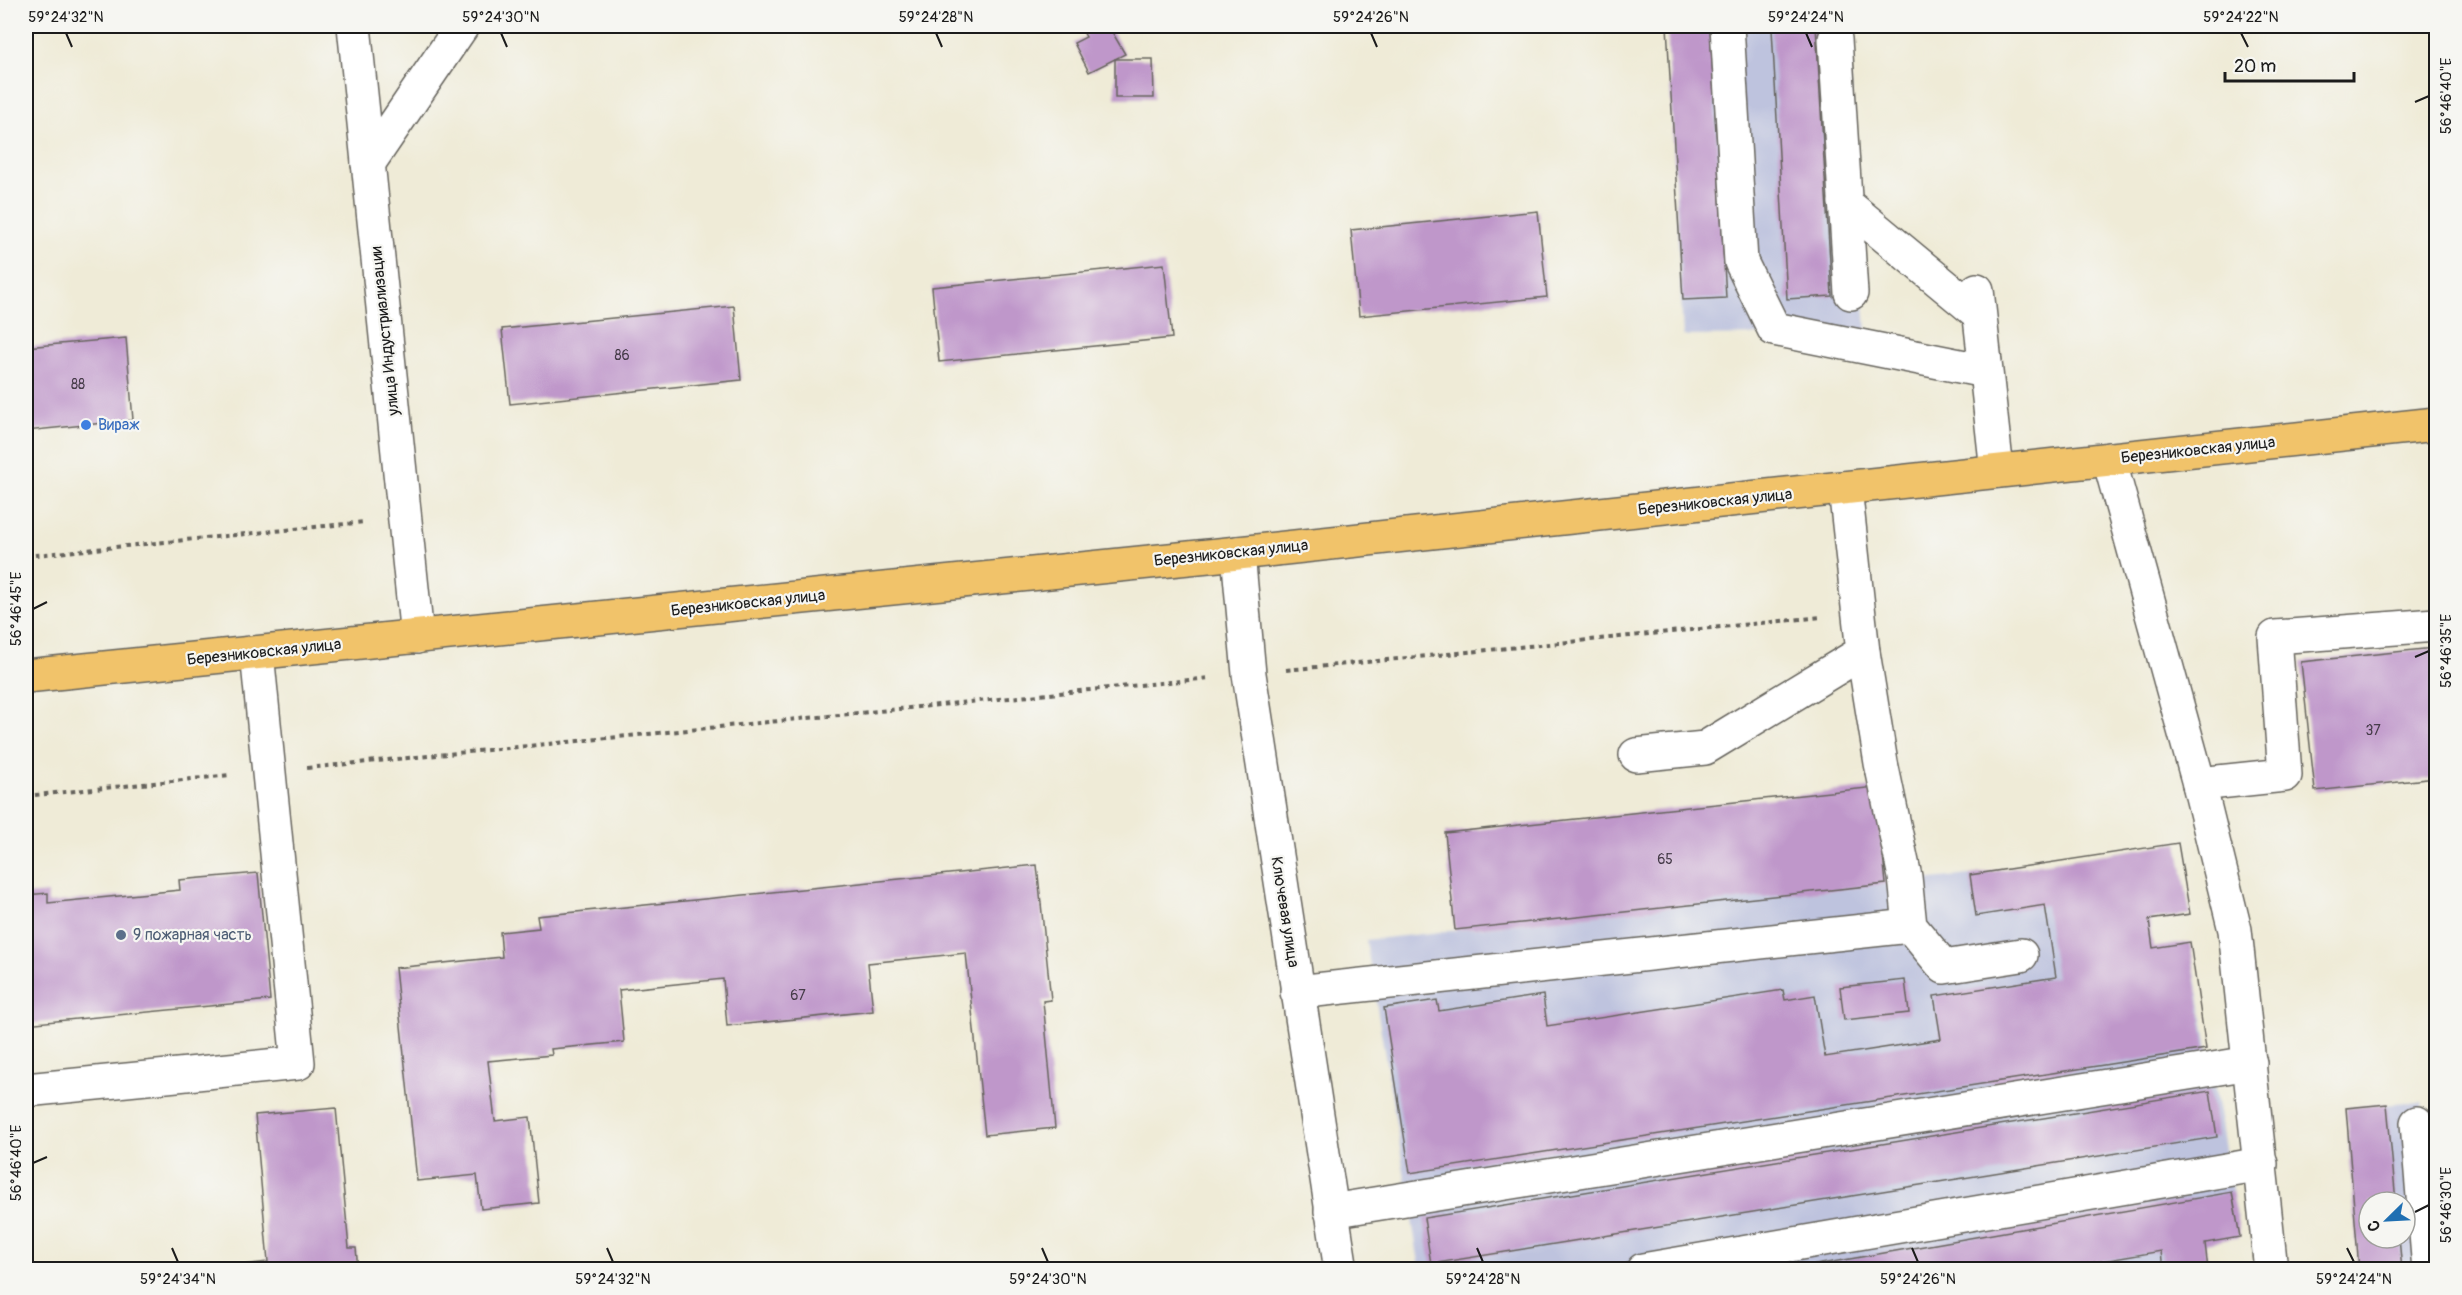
<svg xmlns="http://www.w3.org/2000/svg" width="2462" height="1295" font-family="Pangolin,sans-serif">
  <style>
    .industrial { fill: #bec3de; fill-rule: evenodd }
    .building { fill: #bf97ca }
    .lines { fill: none; stroke-linecap: round; stroke-linejoin: round }
    .minor-casing { stroke: #66645d; stroke-width: 36 }
    .major-casing { stroke: #66645d; stroke-width: 36 }
    .path { stroke: #66645d; stroke-width: 4; stroke-dasharray: 4.5 4.5; stroke-linecap: butt }
    .minor { stroke: #fff; stroke-width: 33 }
    .major { stroke: #f1c36a; stroke-width: 33 }
    .ticks { fill: none; stroke: #1c1c1c; stroke-width: 2 }
    .shop-dot { fill: #3f7fe0; stroke: #f6f6f2; stroke-width: 2 }
    .service-dot { fill: #5c6f8a; stroke: #f6f6f2; stroke-width: 2 }
    .labels { text-anchor: middle; dominant-baseline: central; stroke-width: 4.5; stroke-linejoin: round; paint-order: stroke }
    .number-label { font-size: 14px; fill: #453b48 }
    .street-label { font-size: 16px; fill: #1c1c1c; stroke: #f6f6f2 }
    .shop-label { font-size: 16px; fill: #366cbe; stroke: #f6f6f2; text-anchor: start }
    .service-label { font-size: 16px; fill: #4e5e75; stroke: #f6f6f2; text-anchor: start }
    .neatline { fill: none; stroke: #1c1c1c; stroke-width: 2 }
    .ticks-label { font-size: 15px; text-anchor: middle; fill: #1c1c1c }
  </style>
  <rect width="100%" height="100%" fill="#f6f6f2"/>
  <filter id="ink" filterUnits="userSpaceOnUse"><feTurbulence type="fractalNoise" baseFrequency=".0167" numOctaves="2"/><feDisplacementMap in="SourceGraphic" scale="12" xChannelSelector="R" yChannelSelector="G"/><feConvolveMatrix kernelMatrix="1 2 1 2 8 2 1 2 1" color-interpolation-filters="sRGB"/></filter>
  <filter id="wash" filterUnits="userSpaceOnUse"><feTurbulence type="fractalNoise" baseFrequency=".008" numOctaves="4" result="noise"/><feDisplacementMap in="SourceGraphic" scale="24" xChannelSelector="R" yChannelSelector="G"/><feGaussianBlur stdDeviation="1.35" result="paint"/><feColorMatrix in="noise" values="0 0 0 0 0 0 0 0 0 0 0 0 0 0 0 0 0 1.4 0 .05"/><feComposite in="paint" operator="in"/></filter>
  <g filter="url(#wash)">
    <rect width="100%" height="100%" fill="#efebd7"/>
    <g class="industrial">
      <path d="M1667,26H1841L1848,30L1866,334L1683,336Z"/>
      <path d="M2178,843L2190,914L2149,920L2153,948L2190,942L2240,1237L2205,1243L2208,1270L1420,1269L1366,940L1970,875Z"/>
      <path d="M2421,1102L2434,1269H2359L2346,1108ZM2369,1202H2405V1238H2369Z"/>
    </g>
    <g id="blocks">
      <g class="building">
        <path d="M1080,26H1120L1111,30L1125,54L1089,72L1074,43L1086,37Z"/>
        <path d="M1667,26H1710L1726,298L1683,300Z"/>
        <path d="M1816,26L1832,296L1787,299L1772,29Z"/>
        <path d="M1115,59H1153L1154,98H1115Z"/>
        <path d="M1538,211L1547,297L1359,316L1351,230Z"/>
        <path d="M1164,264L1172,338L939,362L932,287Z"/>
        <path d="M734,306L741,380L510,404L502,329Z"/>
        <path d="M126,338L133,420L26,431V347Z"/>
        <path d="M2433,648L2436,681V778L2315,791L2301,662Z"/>
        <path d="M1876,787L1886,884L1455,930L1445,833Z"/>
        <path d="M2178,843L2190,914L2149,920L2153,948L2190,942L2206,1049L1410,1173L1384,1008L1437,1000L1439,1011L1543,995L1547,1026L1783,990L1785,1000L1815,995L1825,1057L1941,1039L1934,996L2056,977L2045,905L1976,916L1970,875Z"/>
        <path d="M1037,865L1051,1000L1043,1001L1055,1128L985,1135L966,953L868,963L873,1011L727,1026L723,979L619,990L624,1042L551,1049L552,1055L488,1061L495,1121L530,1117L539,1203L481,1209L477,1175L417,1181L395,968L502,957L500,932L539,928L537,916Z"/>
        <path d="M258,873L270,1000L26,1024V895L48,893V903L180,890L179,880Z"/>
        <path d="M1905,980L1909,1013L1844,1020L1840,987Z"/>
        <path d="M2210,1091L2217,1137L1431,1264L1424,1218Z"/>
        <path d="M2387,1104L2396,1202H2369V1238H2399L2402,1270H2359L2346,1108Z"/>
        <path d="M336,1108L349,1248H356L358,1270H203L268,1262L255,1115Z"/>
        <path d="M2232,1192L2240,1237L2205,1243L2208,1270H2163L2161,1251L2050,1270H1787Z"/>
      </g>
    </g>
  </g>
  <g filter="url(#ink)">
    <use href="#blocks" fill-opacity="0" stroke="#66645d" stroke-width="1.5"/>
    <g class="lines">
      <g class="minor-casing">
        <g id="minor">
          <path d="M354,26L417,637"/>
          <path d="M1727,26L1741,262L1774,329L1985,371"/>
          <path d="M1835,39L1851,293"/>
          <path d="M368,164L462,26"/>
          <path d="M1845,203L1979,314"/>
          <path d="M1977,290L1997,471"/>
          <path d="M2109,459L2199,784L2235,930L2271,1270"/>
          <path d="M1238,553L1249,674L1341,1270"/>
          <path d="M1863,652L1881,763L1905,877L1910,926L1944,967L2021,955"/>
          <path d="M1636,755L1705,748L1863,652L1845,488"/>
          <path d="M2199,784L2285,775L2275,637L2436,625"/>
          <path d="M1297,992L1910,926"/>
          <path d="M26,1090L298,1063L257,653"/>
          <path d="M2417,1123L2429,1270"/>
          <path d="M1331,1211L2250,1063"/>
          <path d="M1643,1270L2261,1164"/>
        </g>
      </g>
      <g class="major-casing">
        <path id="major" d="M26,676L1238,553L2436,424"/>
      </g>
      <g class="path">
        <path d="M26,556L365,522"/>
        <path d="M1286,670L1822,617"/>
        <path d="M307,768L1210,678"/>
        <path d="M26,796L231,775"/>
      </g>
      <use href="#minor" class="minor"/>
      <use href="#major" class="major"/>
    </g>
  </g>
  <path class="ticks" d="M66,33L72,47M501,33L507,47M936,33L942,47M1371,33L1377,47M1806,33L1812,47M2241,33L2248,47M2415,102L2429,96M33,609L47,602M2415,657L2429,651M33,1163L47,1157M2415,1212L2429,1205M172,1248L178,1262M607,1248L613,1262M1042,1248L1048,1262M1477,1248L1483,1262M1912,1248L1918,1262M2347,1248L2354,1262"/>
  <circle class="shop-dot" cx="86" cy="425" r="6"/>
  <circle class="service-dot" cx="121" cy="935" r="6"/>
  <g class="labels">
    <g class="number-label">
      <text x="622" y="355">86</text>
      <text x="78" y="384">88</text>
      <text x="2373" y="730">37</text>
      <text x="1665" y="859">65</text>
      <text x="798" y="995">67</text>
    </g>
    <g class="street-label">
      <text transform="translate(385 331) rotate(-96)">улица Индустриализации</text>
      <text transform="translate(2198 450) rotate(-6)">Березниковская улица</text>
      <text transform="translate(1715 502) rotate(-6)">Березниковская улица</text>
      <text transform="translate(1231 553) rotate(-6)">Березниковская улица</text>
      <text transform="translate(748 603) rotate(-6)">Березниковская улица</text>
      <text transform="translate(264 652) rotate(-6)">Березниковская улица</text>
      <text transform="translate(1285 912) rotate(81)">Ключевая улица</text>
    </g>
    <g class="shop-label">
      <text x="98" y="425">Вираж</text>
    </g>
    <g class="service-label">
      <text x="133" y="935">9 пожарная часть</text>
    </g>
  </g>
  <rect width="2462" height="1295" fill="none" stroke="#f6f6f2" stroke-width="66"/>
  <g transform="translate(2387 1220) rotate(246)"><circle r="28" fill="#f6f6f2" stroke="#9f9f9c" stroke-width="1.5"/>
  <path d="M0-4.5L10 22L0 15L-10 22Z" fill="#1f6fb2"/>
  <text y="-9" font-size="16" font-weight="bold" text-anchor="middle" fill="#1c1c1c">С</text>
  </g>
  <path d="M2225 72v9h129v-9" fill="none" stroke="#1c1c1c" stroke-width="3"/>
  <text x="2234" y="72" font-size="18" fill="#1c1c1c" stroke="#f6f6f2" stroke-width="4.5" paint-order="stroke">20 m</text>
  <rect x="33" y="33" width="2396" height="1229" class="neatline"/>
  <g class="ticks-label">
    <text x="66" y="22">59°24'32"N</text>
    <text x="501" y="22">59°24'30"N</text>
    <text x="936" y="22">59°24'28"N</text>
    <text x="1371" y="22">59°24'26"N</text>
    <text x="1806" y="22">59°24'24"N</text>
    <text x="2241" y="22">59°24'22"N</text>
    <text transform="translate(2446 96) rotate(-90)" y="5">56°46'40"E</text>
    <text transform="translate(16 609) rotate(-90)" y="5">56°46'45"E</text>
    <text transform="translate(2446 651) rotate(-90)" y="5">56°46'35"E</text>
    <text transform="translate(16 1163) rotate(-90)" y="5">56°46'40"E</text>
    <text transform="translate(2446 1205) rotate(-90)" y="5">56°46'30"E</text>
    <text x="178" y="1284">59°24'34"N</text>
    <text x="613" y="1284">59°24'32"N</text>
    <text x="1048" y="1284">59°24'30"N</text>
    <text x="1483" y="1284">59°24'28"N</text>
    <text x="1918" y="1284">59°24'26"N</text>
    <text x="2354" y="1284">59°24'24"N</text>
  </g>
</svg>
